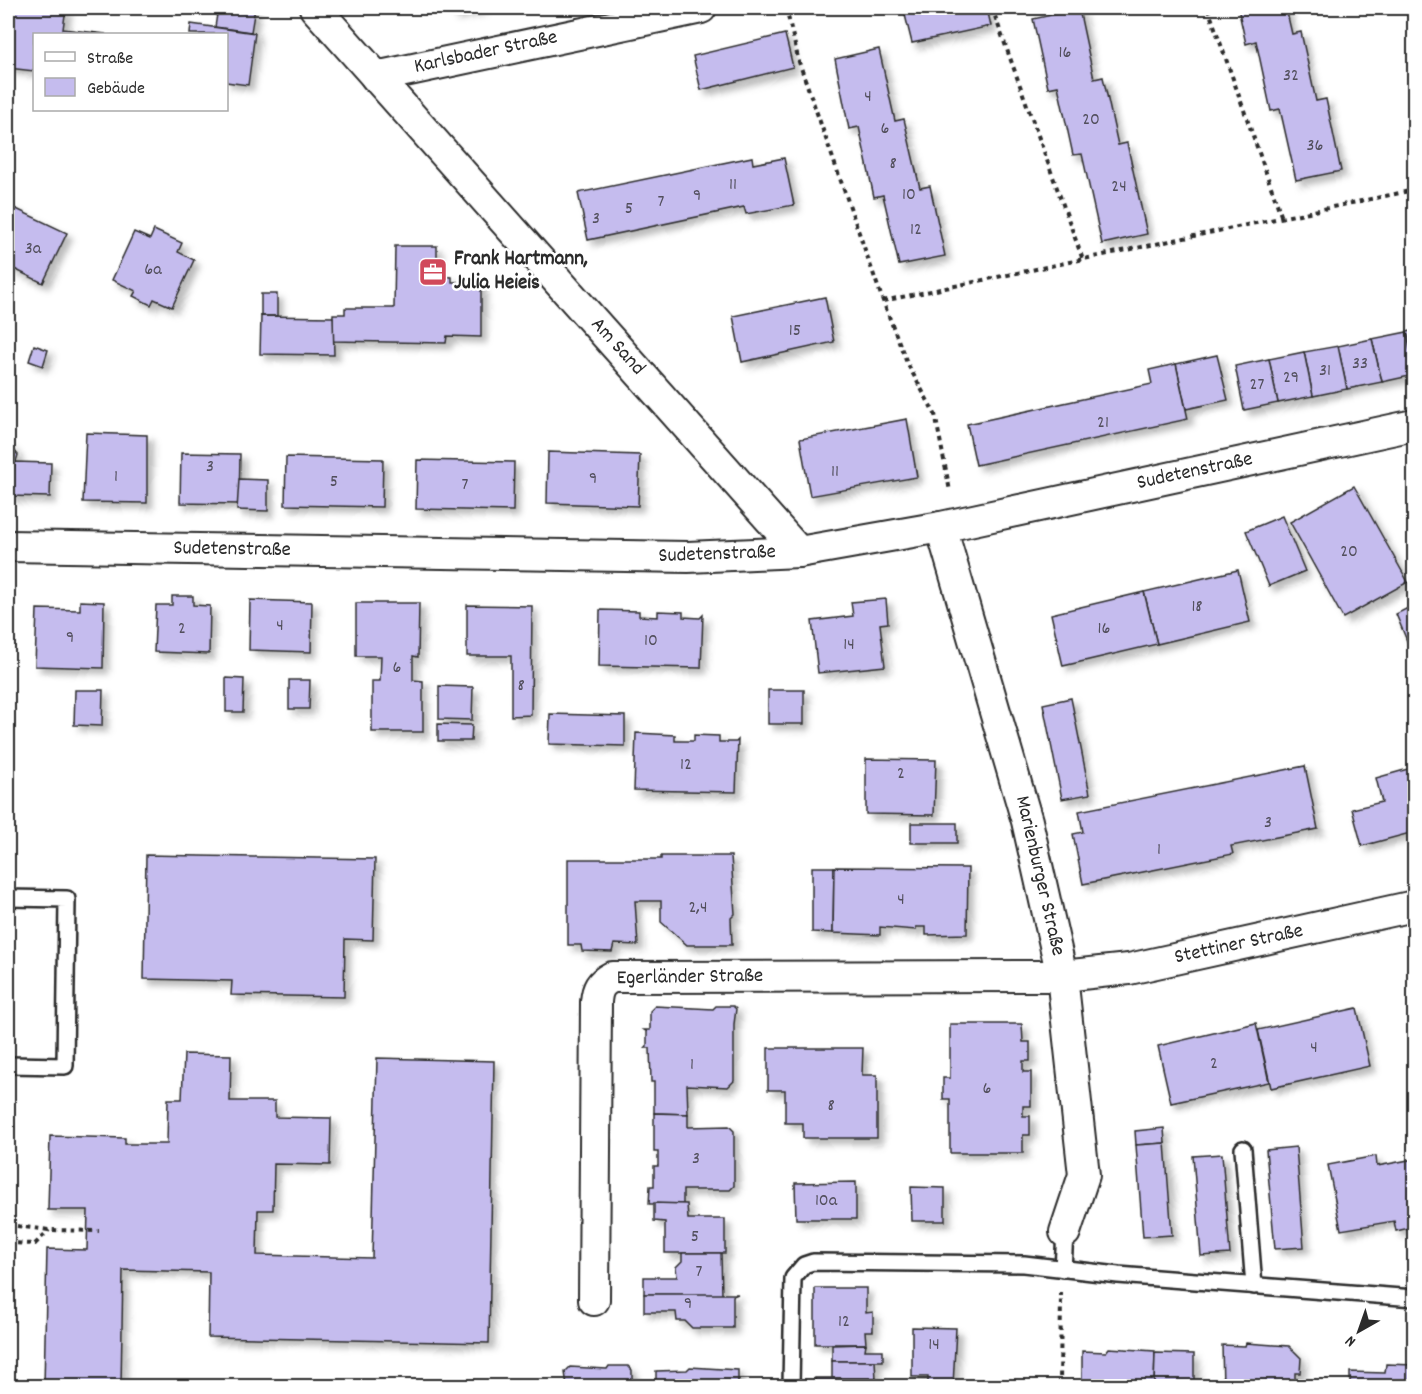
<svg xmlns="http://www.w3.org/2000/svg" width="1422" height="1394" font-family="Dekko,sans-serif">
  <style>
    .building { fill: #c5bcee; stroke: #2b2b2b; stroke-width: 1.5; filter: url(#shadow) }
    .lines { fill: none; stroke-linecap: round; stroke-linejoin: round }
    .lane-casing { stroke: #2b2b2b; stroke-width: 20 }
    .street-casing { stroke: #2b2b2b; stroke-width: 34 }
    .path { stroke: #2b2b2b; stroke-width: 4; stroke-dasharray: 4.5 4.5; stroke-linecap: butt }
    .lane { stroke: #fff; stroke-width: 15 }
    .street { stroke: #fff; stroke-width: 30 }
    .labels { text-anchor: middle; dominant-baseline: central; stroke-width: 5; stroke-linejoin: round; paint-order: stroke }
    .number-label { font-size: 18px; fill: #524f5c }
    .street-label { font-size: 21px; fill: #2b2b2b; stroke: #fff }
    .poi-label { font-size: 21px; font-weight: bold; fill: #2b2b2b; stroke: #fff; text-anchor: start }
  </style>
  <defs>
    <filter id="shadow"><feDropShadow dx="5.5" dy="5.5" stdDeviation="3" flood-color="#0004"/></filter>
  </defs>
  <rect width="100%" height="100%" fill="#fff"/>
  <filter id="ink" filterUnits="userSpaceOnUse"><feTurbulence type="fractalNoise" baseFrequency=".0167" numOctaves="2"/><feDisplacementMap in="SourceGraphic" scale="12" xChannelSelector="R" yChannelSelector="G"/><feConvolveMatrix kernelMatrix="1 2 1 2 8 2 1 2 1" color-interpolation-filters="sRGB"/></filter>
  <g filter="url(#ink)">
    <g class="building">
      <path d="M8,8H66L63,29L106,34H34V71L8,68Z"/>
      <path d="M218,8H255L251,32L215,27Z"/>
      <path d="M450,8H483L452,14Z"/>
      <path d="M918,8H987L991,26L912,43L904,11Z"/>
      <path d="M1238,8H1286L1292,34L1301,32L1316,101L1326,99L1341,171L1296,180L1280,109L1271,111L1256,41L1246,44Z"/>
      <path d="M1079,9L1094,79L1103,77L1118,145L1127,143L1147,234L1102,244L1082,154L1073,155L1058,86L1048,88L1033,19Z"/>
      <path d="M191,24L255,33L248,85L226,82V34H190Z"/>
      <path d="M785,34L793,67L701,90L693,56Z"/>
      <path d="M879,49L895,121L904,119L920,188L930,186L945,256L899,265L883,195L874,197L859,127L849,129L835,59Z"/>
      <path d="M752,157L753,164L784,158L794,205L746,214L744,207L588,240L578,193Z"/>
      <path d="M8,205L67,233L43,283L8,266Z"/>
      <path d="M154,230L182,243L178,252L194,260L172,307L154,299L151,305L133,296L136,291L112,280L134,232L150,239Z"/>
      <path d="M395,246H437V276L452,277V282H481V337L447,336L446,343L332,341L333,314H345V308H394Z"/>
      <rect x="261" y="294" width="16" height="22"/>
      <path d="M825,297L834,342L742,362L733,316Z"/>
      <path d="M261,316L333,317L334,355L260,354Z"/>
      <path d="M1414,330V369L1407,332Z"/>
      <path d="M1407,332L1414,375L1382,382L1372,339Z"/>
      <path d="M1372,339L1382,382L1347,389L1338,346Z"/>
      <path d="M34,345L48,350L43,366L29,361Z"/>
      <path d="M1338,346L1347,389L1313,396L1304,352Z"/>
      <path d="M1304,352L1313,396L1278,403L1269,359Z"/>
      <path d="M1217,355L1228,400L1186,409L1176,364Z"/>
      <path d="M1269,359L1278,403L1244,410L1235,366Z"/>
      <path d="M1176,364L1188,419L976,465L967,424L1152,384L1149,370Z"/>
      <path d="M907,419L917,477L810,496L800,439Z"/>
      <path d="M86,433L147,435V503L83,502Z"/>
      <path d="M8,443L18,455L8,487Z"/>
      <path d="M548,452L640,455L638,506L547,503Z"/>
      <path d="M181,453L240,454L239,504L180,503Z"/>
      <path d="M286,457L383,459L382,507L285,505Z"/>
      <path d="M417,460L514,462L513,511L416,509Z"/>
      <path d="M15,462L51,463L50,497L8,496Z"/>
      <path d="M239,479L268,480V511L237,510Z"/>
      <path d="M1354,486L1408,582L1343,618L1290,522Z"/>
      <path d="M1282,516L1305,571L1269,586L1246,531Z"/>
      <path d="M1238,570L1250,622L1157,644L1144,592Z"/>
      <path d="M1144,592L1157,644L1063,666L1051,614Z"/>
      <path d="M172,596H193V605L210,606L209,654L154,652L156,605H172Z"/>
      <path d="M886,599L888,623L880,624L885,666L818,673L812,621L853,616L851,602Z"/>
      <path d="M250,600L312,602L311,652L249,650Z"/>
      <path d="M80,601L104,602L103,668L35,666L37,609L80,610Z"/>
      <path d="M356,603H419L418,657L413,656V680L423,681V732H372V681H380L381,656H356Z"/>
      <path d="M467,605L532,606L531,715L511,716V656H467Z"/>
      <path d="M1414,605V652L1412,653L1396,614Z"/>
      <path d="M600,610L639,611V616L658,617V611L683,612V617L700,618L703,615L701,668L599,666Z"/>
      <path d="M226,678L244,679L243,712H226Z"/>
      <path d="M289,680H310L309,709H289Z"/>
      <path d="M439,686L473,687L472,720L439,719Z"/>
      <path d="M75,690H103L102,726L74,725Z"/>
      <rect x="768" y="690" width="36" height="34"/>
      <path d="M1071,698L1090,794L1062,799L1043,704Z"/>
      <path d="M550,714L625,716V746L549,744Z"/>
      <path d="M438,724L472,725L471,741H438Z"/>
      <path d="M636,733L675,735V741H694V735L719,736V742H736L738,740L736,792L634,790Z"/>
      <path d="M866,759L936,760L934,815L866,814Z"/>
      <path d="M1305,766L1318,829L1231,846L1233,854L1083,884L1073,834L1083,832L1079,811Z"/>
      <path d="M1408,769L1414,793V832L1362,846L1352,809L1382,802L1376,778Z"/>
      <rect x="911" y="823" width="46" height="20"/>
      <path d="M146,855L375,859L373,940L345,939L344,997L231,995L232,981L144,979Z"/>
      <path d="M661,856H731L735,914L731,918L732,945H687L661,922V901H635L638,945L614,944L612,952L582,951L581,945H568V859H661Z"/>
      <path d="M812,867H834L833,933L812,932Z"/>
      <path d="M834,867L968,868L967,934L926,935V927H916V930L880,927V935L833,933Z"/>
      <path d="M655,1006L713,1009L716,1006H733L736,1009L734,1024V1081L728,1087L687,1085L688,1114L654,1113V1082H651L650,1048H645L647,1046V1032L644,1030H650V1011Z"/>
      <path d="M1357,1008L1370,1066L1271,1088L1258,1030Z"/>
      <path d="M1256,1023L1269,1082L1171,1103L1158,1046Z"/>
      <path d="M950,1024H1022L1023,1042H1030V1061H1023V1072H1031V1106H1023V1116H1030V1135H1023V1153H950V1099H943V1078H950Z"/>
      <path d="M768,1048H863L862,1075H877V1138H803V1123H785V1090H768Z"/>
      <path d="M184,1054L231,1055L230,1101H275V1117L331,1118L330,1165L274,1164L273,1210H258L257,1255L372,1258L377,1058L494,1061L489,1343L208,1337L209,1272L123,1270L121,1386H44L47,1249L87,1250L88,1210H48L50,1136L125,1138V1144H167L168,1099H182Z"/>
      <path d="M654,1113L688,1114V1127L729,1126L734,1131V1186L730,1190H683V1204H649L650,1186H654V1166H658V1152H654Z"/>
      <path d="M1164,1128L1165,1143L1136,1145L1135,1131Z"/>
      <path d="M1165,1143L1172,1235L1143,1237L1136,1145Z"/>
      <path d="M1296,1147L1304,1247L1275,1249L1266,1150Z"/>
      <path d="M1222,1154L1230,1254L1201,1256L1193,1156Z"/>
      <path d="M1376,1156L1377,1166L1414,1159V1227L1396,1231L1394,1221L1341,1230L1328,1165Z"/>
      <path d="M856,1182V1219H796L795,1183Z"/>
      <path d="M911,1187L945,1188V1221H912Z"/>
      <path d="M654,1203L687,1204L688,1219H725V1253H665V1222L654,1221Z"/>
      <path d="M682,1253H721L722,1295L644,1294V1277H677L676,1267L682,1261Z"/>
      <path d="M815,1288H866V1313L873,1312V1331H865L866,1344H815Z"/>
      <path d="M644,1294H738L733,1296V1328H692L685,1321H677L676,1312H644Z"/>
      <path d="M912,1327L956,1328L953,1386H928V1377H912Z"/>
      <path d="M1246,1343L1289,1346L1301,1358L1300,1373H1295V1386H1223L1222,1345L1245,1346Z"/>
      <path d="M866,1344L865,1350H883V1361H832V1345Z"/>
      <path d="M1109,1348L1155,1351L1154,1386H1082V1351L1106,1352Z"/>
      <path d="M1155,1353L1194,1354V1386H1154Z"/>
      <path d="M832,1361H875L876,1378H832Z"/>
      <path d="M1386,1364L1414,1365V1386H1350V1372L1385,1373Z"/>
      <path d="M609,1366H628L632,1370V1386H567L565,1372L570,1367L607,1369Z"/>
      <path d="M690,1367L738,1370V1386H656V1371L687,1370Z"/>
      <rect x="815" y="1378" width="61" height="8"/>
    </g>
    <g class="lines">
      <g class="lane-casing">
        <g id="lane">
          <path d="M8,898L67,899L65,1066L8,1065"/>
          <path d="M1243,1149L1254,1286"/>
          <path d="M1063,1269L1065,1232"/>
          <path d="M791,1386L793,1278L804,1265L813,1262L1024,1264L1118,1275L1414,1298"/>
        </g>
      </g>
      <g class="street-casing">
        <g id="street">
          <path d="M315,8L799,552"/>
          <path d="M376,77L701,8"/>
          <path d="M941,527L1027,821L1062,976L1084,1175L1065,1232"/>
          <path d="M8,546L688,557L799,552L941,527L1414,425"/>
          <path d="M594,1300L596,1002C597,989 600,983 612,977L1062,976L1129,969L1414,906"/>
        </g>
      </g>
      <g class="path">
        <path d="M786,8L799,62L883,301L907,363L935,414L950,491"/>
        <path d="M992,8L1083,260"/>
        <path d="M1208,8L1282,218"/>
        <path d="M883,301L1414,190"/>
        <path d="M8,1225L49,1230L99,1231"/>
        <path d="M8,1243L35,1244L49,1230"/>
        <path d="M1060,1386L1061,1293"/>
      </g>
      <use href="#lane" class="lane"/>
      <use href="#street" class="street"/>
    </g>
  </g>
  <defs>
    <g id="office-square" transform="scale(1.5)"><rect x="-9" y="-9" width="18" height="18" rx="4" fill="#d1495b" stroke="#fff"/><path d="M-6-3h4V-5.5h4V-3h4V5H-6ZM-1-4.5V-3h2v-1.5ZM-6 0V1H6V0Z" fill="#fff"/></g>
  </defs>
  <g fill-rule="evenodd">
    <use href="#office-square" x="433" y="272"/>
  </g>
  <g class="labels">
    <g class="number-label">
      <text x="1065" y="53">16</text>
      <text x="1291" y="76">32</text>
      <text x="868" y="97">4</text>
      <text x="1091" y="120">20</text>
      <text x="885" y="129">6</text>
      <text x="1315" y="146">36</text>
      <text x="893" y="164">8</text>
      <text x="733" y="185">11</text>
      <text x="1119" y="187">24</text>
      <text x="909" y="195">10</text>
      <text x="697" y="196">9</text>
      <text x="661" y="202">7</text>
      <text x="629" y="209">5</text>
      <text x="596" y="219">3</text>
      <text x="916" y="230">12</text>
      <text x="33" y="249">3a</text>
      <text x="153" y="270">6a</text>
      <text x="795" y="331">15</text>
      <text x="1360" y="364">33</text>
      <text x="1325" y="371">31</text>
      <text x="1291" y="378">29</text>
      <text x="1257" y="385">27</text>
      <text x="1103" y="423">21</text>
      <text x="210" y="467">3</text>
      <text x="835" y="472">11</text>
      <text x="116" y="477">1</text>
      <text x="593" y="479">9</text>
      <text x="334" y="482">5</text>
      <text x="465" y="485">7</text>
      <text x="1349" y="552">20</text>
      <text x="1197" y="607">18</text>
      <text x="280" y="626">4</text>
      <text x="182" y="629">2</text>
      <text x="1104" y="629">16</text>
      <text x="70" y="638">9</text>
      <text x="651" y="641">10</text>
      <text x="849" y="645">14</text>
      <text x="397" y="668">6</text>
      <text x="521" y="686">8</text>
      <text x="686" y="765">12</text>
      <text x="901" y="774">2</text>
      <text x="1268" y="823">3</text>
      <text x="1159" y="850">1</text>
      <text x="901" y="900">4</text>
      <text x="698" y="908">2,4</text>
      <text x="1314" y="1048">4</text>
      <text x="1214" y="1064">2</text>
      <text x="692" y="1065">1</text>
      <text x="987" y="1089">6</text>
      <text x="831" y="1106">8</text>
      <text x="696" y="1159">3</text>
      <text x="826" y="1201">10a</text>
      <text x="695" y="1237">5</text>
      <text x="699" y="1272">7</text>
      <text x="688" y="1304">9</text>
      <text x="844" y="1322">12</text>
      <text x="934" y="1345">14</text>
    </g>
    <g class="street-label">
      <text transform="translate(486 53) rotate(-12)">Karlsbader Straße</text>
      <text transform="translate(617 347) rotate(48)">Am Sand</text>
      <text transform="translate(1195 472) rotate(-12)">Sudetenstraße</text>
      <text transform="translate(232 550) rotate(1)">Sudetenstraße</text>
      <text transform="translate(717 555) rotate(-2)">Sudetenstraße</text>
      <text transform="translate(1039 876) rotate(77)">Marienburger Straße</text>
      <text transform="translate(1239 945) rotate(-12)">Stettiner Straße</text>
      <text transform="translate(690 978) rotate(-1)">Egerländer Straße</text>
    </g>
    <g class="poi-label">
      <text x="454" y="260">Frank Hartmann,<tspan x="454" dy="24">Julia Heieis</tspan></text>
    </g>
  </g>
  <rect width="1422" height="1394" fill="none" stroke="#fff" stroke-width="30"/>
  <rect x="15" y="15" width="1392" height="1364" fill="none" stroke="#2b2b2b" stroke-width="2" filter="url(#ink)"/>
  <rect x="33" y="33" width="195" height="78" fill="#ffffff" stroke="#aaaaaa" stroke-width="1.5"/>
  <rect x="45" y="52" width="30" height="9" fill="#ffffff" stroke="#aaaaaa" stroke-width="1.5"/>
  <text x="87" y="63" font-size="18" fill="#2b2b2b">Straße</text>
  <rect x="45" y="78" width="30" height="18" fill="#c5bcee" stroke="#aaaaaa" stroke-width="1.5"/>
  <text x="87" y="93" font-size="18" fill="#2b2b2b">Gebäude</text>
  <g transform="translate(1359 1331) rotate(220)" stroke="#ffffff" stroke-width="4.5" paint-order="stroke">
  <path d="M0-4.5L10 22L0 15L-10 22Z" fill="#2b2b2b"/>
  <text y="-9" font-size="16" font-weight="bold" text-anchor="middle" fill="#2b2b2b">N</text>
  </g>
</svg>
